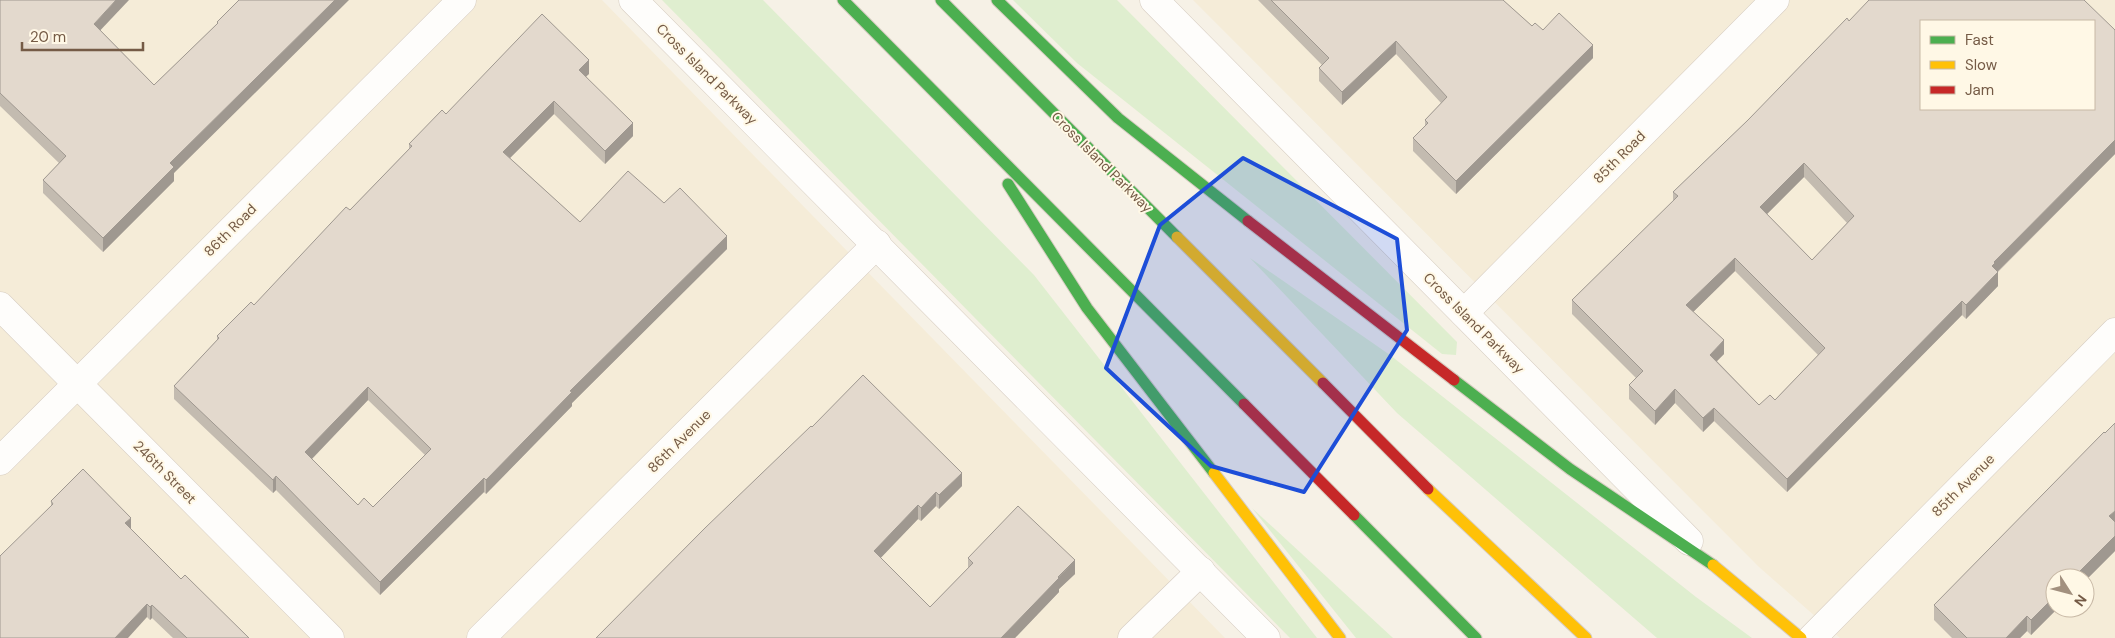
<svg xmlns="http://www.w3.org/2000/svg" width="2115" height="638" font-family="'DM Sans',sans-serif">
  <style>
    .residential { fill: #f5ecd8; fill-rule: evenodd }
    .green { fill: #dfeecf }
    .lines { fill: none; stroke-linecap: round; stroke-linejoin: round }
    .street-casing { stroke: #d6ccc1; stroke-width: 29 }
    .fast-casing { stroke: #d7cdc2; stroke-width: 13 }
    .slow-casing { stroke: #d7cdc2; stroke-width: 13 }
    .jam-casing { stroke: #d7cdc2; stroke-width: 13 }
    .street { stroke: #fefdfb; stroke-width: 28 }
    .fast { stroke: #4caf50; stroke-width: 11 }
    .slow { stroke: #ffc107; stroke-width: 11 }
    .jam { stroke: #c62828; stroke-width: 11 }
    .wall { fill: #c3bbb0; fill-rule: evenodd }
    .shaded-wall { fill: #9f9890 }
    .building { fill: #e3d9cd; stroke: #9f9890; fill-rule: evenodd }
    .marked { fill: #1d4ed8; fill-opacity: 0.2; stroke: #1d4ed8; stroke-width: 4; stroke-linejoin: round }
    .labels { text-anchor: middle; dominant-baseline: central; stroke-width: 4; stroke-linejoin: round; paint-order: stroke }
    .street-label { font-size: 14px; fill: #755b46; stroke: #fff8e6 }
  </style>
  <rect width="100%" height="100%" fill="#f6f1e6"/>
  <g class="residential">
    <path d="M0,0H602L1225,638H0Z"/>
    <path d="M1193,0H2115V638H1840L1759,567ZM1921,21H2094V109H1921ZM2055,578H2085V608H2055Z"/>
  </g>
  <g class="green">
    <path d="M662,0H763L1034,275L1317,638H1290Z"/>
    <path d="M1013,0H1117L1457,342L1456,355L1442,354L1077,63Z"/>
    <path d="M1250,258L1390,355L1696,597L1752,638H1657L1397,413Z"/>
    <path d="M1252,508L1393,638H1356Z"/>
  </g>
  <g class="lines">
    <g class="street-casing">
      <g id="street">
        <path d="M633,0L1266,638"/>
        <path d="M1154,0L1689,541"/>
        <path d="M0,306L330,638"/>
        <path d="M1464,313L1775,0"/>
        <path d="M0,461L462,0"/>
        <path d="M481,638L877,244"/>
        <path d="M1132,638L1201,571"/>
        <path d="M1812,638L2115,332"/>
      </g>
    </g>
    <g class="fast-casing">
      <g id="fast">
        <path d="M843,0L1244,404"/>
        <path d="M941,0L1177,237"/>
        <path d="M997,0L1118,118L1248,221"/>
        <path d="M1008,184L1087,308L1214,473"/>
        <path d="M1454,380L1570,469L1713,565"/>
        <path d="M1354,515L1476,638"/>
      </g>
    </g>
    <g class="slow-casing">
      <g id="slow">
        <path d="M1177,237L1323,383"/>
        <path d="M1214,473L1340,638"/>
        <path d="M1428,489L1586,638"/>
        <path d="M1713,565L1801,638"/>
      </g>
    </g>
    <g class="jam-casing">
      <g id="jam">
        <path d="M1248,221L1454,380"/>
        <path d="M1323,383L1428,489"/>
        <path d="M1244,404L1354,515"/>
      </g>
    </g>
    <use href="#street" class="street"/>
    <use href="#fast" class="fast"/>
    <use href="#slow" class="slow"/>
    <use href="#jam" class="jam"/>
  </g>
  <g class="wall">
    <path d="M0,0L100,30L154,85L217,24V22L239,0L174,173V181L103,252L43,193V180L59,163L0,106Z"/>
    <path d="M1258,0H1503L1532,26L1543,30L1593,58L1456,194L1413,151V138L1425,127V120L1441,103L1396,54L1342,105L1319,81V68L1322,65Z"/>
    <path d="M1849,21L2115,30V154L1998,272V286L1966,319L1962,315L1787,492L1714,421L1703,432L1675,403L1655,425L1629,399V385L1636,378L1572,314V300L1673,201V192L1748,120ZM1804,177L1847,223L1812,260L1767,214ZM1735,271L1818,355L1775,400L1759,405L1717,361L1724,354L1693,312Z"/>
    <path d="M589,74L586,76L633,136L605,164L554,114L510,158L580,222L664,203L727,249L572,403V406L486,494L484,492L380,595L276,490L273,493L174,399V386L217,340V336L254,305L350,210L409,149V144L446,114ZM368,400L425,455L373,507L358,505L312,459Z"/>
    <path d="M812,427L962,486L939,509L936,506L921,521L918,519L880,558L930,607L968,568V558L1075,574L1059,589V592L1015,638H596Z"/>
    <path d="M51,501L131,529L181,579L249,638H173L152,618L150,620L147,617L51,506Z"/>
    <path d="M2115,551L2085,581V578L2055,608H2058L2031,635L2027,631L2020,638H1952L1934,620V605Z"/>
  </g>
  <g class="shaded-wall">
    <path d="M116,0H129L94,37V24Z"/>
    <path d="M335,0H349L174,173V181L103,252V238L170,163Z"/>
    <path d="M1396,41V54L1342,105V92Z"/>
    <path d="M1593,45V58L1456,194V181Z"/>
    <path d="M589,60V74L579,83V70Z"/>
    <path d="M554,101V114L503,165V152Z"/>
    <path d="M633,123V136L605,164V151Z"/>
    <path d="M2115,140V154L1995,274L1998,272V286L1966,319V305L1994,262Z"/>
    <path d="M1804,163V177L1760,221V207Z"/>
    <path d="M727,236V249L572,403V406L486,494V480L570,391Z"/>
    <path d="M1735,258V271L1686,319V305Z"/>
    <path d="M1962,301V315L1787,492V479Z"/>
    <path d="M1724,340V354L1710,368V355Z"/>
    <path d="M368,387V400L305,466V452Z"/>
    <path d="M1675,389V403L1655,425V411Z"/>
    <path d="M1714,408V421L1703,432V418Z"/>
    <path d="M962,473V486L939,509V495Z"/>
    <path d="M276,476V490L273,493V480Z"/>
    <path d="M484,478V492L380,595V582Z"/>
    <path d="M936,492V506L921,521V508Z"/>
    <path d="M918,505V519L874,565V551Z"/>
    <path d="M2115,511V526L2109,516Z"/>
    <path d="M131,518V531L125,523Z"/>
    <path d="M2115,536V551L2085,581V578H2073Z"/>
    <path d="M1075,560V574L1059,589V592L1015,638H1001Z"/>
    <path d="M2055,596V608H2058L2031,635V620Z"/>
    <path d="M147,604V617L128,638H115Z"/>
    <path d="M152,605V618L150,620V607Z"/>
    <path d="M2027,616V631L2020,638H2006Z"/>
  </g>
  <g class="building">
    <path d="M0,0H116L94,24L154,85L218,23L217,22L239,0H335L170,163L174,167L103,238L43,180L66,156L0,93Z"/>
    <path d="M1271,0H1503L1532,26L1535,23L1543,30L1559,13L1593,45L1456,181L1413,138L1428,123L1425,120L1447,97L1396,41L1342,92L1319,68L1329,58Z"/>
    <path d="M1869,0H2084L2115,30V140L1994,262L1995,263L1992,266L1998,272L1966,305L1962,301L1787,479L1714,408L1703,418L1675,389L1655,411L1629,385L1643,371L1572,300L1678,196L1673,192L1748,120L1847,18L1849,21ZM1921,21H2094V109H1921ZM1804,163L1854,216L1812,260L1760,207ZM1735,258L1825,348L1775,400L1770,395L1759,405L1710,355L1724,340L1686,305Z"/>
    <path d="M542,14L589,60L579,70L633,123L605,151L554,101L503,152L580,222L628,171L664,203L680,188L727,236L570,391L572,392L486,480L484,478L380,582L276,476L273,480L174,386L219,338L217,336L251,302L254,305L346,207L350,210L412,146L409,144L442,110L446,114ZM368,387L431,449L373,507L364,498L358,505L305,452Z"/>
    <path d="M863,375L962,473L939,495L936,492L921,508L918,505L874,551L930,607L973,563L968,558L1018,506L1075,560L1058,577L1059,578L1001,638H596L705,528L811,426L812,427Z"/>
    <path d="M2115,423V511L2109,516L2115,522V536L2073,578H2055V596L2031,620L2027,616L2006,638H1967L1934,605L2104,432L2105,433Z"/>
    <path d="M83,469L131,518L125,523L181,579L185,575L249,638H187L152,605L150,607L147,604L115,638H0V556L53,504L51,501Z"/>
  </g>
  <path class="marked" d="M1243,158L1397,239L1407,330L1304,492L1211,466L1106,368L1160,225Z"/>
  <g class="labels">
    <g class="street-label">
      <text transform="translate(707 74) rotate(45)">Cross Island Parkway</text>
      <text transform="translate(1619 157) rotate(-45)">85th Road</text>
      <text transform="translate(1102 162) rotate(45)">Cross Island Parkway</text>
      <text transform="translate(230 230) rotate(-45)">86th Road</text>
      <text transform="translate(1474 323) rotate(45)">Cross Island Parkway</text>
      <text transform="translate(679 441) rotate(-45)">86th Avenue</text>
      <text transform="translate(165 472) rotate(45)">246th Street</text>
      <text transform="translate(1963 485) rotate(-45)">85th Avenue</text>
    </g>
  </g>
  <rect x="1920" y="20" width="175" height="90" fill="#fff8e6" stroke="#c8b9a6"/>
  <rect x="1930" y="36" width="25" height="8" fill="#4caf50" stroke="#c8b9a6"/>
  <text x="1965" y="45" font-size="15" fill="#755b46">Fast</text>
  <rect x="1930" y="61" width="25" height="8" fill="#ffc107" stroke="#c8b9a6"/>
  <text x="1965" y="70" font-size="15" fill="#755b46">Slow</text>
  <rect x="1930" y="86" width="25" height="8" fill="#c62828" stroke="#c8b9a6"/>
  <text x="1965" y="95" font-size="15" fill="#755b46">Jam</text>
  <g transform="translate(2070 593) rotate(126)"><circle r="24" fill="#fff8e6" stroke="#c8b9a6"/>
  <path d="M0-4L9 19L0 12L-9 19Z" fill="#a2907e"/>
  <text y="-8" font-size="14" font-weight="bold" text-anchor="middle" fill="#755b46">N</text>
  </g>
  <path d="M22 42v8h121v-8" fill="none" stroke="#755b46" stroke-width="2.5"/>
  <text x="30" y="42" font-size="15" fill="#755b46" stroke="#fff8e6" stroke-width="4" paint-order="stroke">20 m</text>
</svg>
